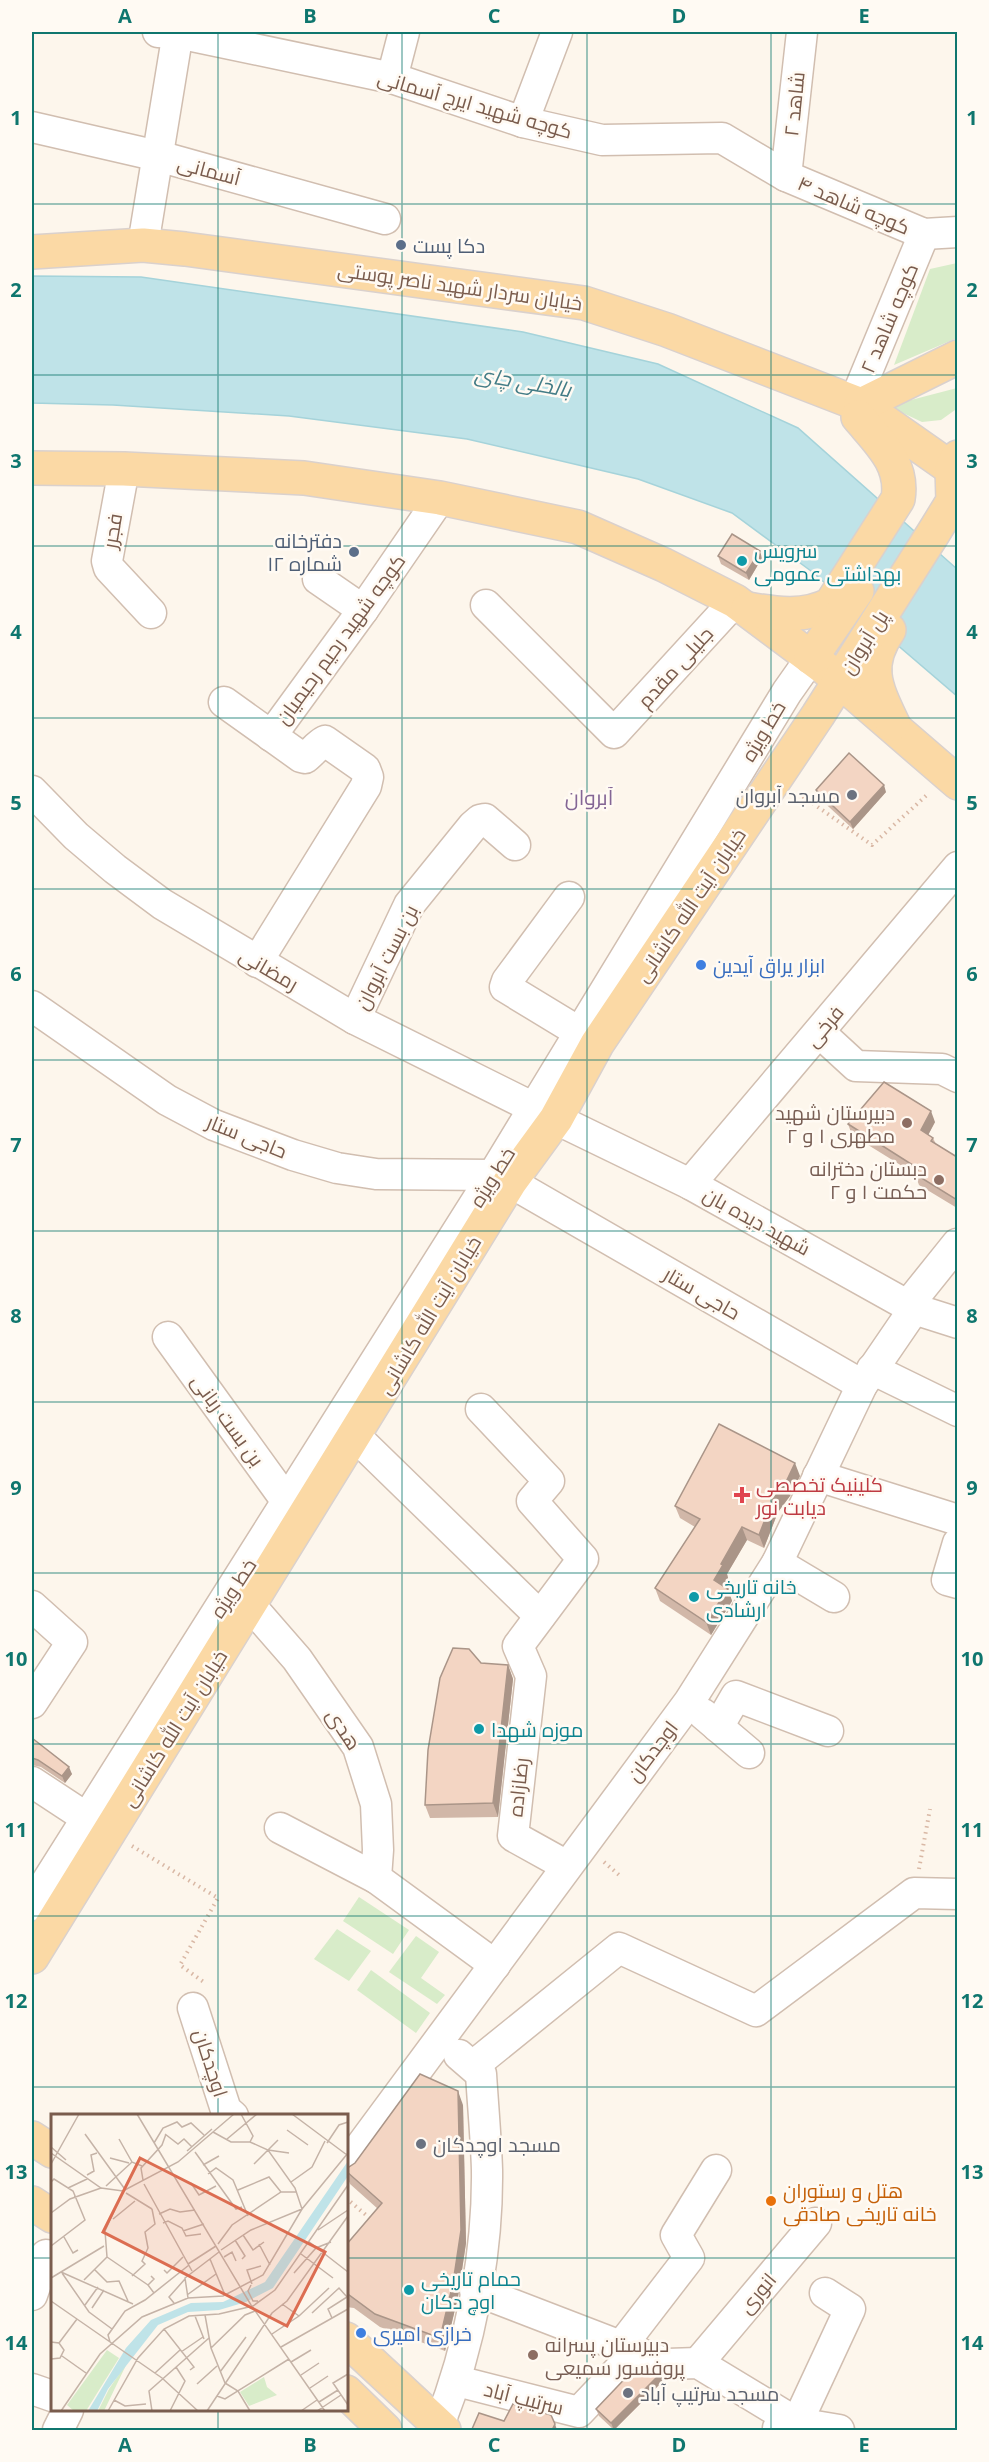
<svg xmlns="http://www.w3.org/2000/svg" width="989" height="2462" font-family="'Open Sans',Cairo,sans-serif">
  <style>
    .green { fill: #d8ecc9 }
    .water { fill: #bfe3e8; stroke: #a5d3da; stroke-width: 1.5 }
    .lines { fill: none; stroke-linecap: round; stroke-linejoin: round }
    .minor-casing { stroke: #d1beb0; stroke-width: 33 }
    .major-casing { stroke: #dad1cd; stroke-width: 36 }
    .path { stroke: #d9b8a5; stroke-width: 4; stroke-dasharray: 1.5 4.5; stroke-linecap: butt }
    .minor { stroke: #fff; stroke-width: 30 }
    .major { stroke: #fbd9a5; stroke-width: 33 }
    .wall { fill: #d1b7a8 }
    .shaded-wall { fill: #aa9588 }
    .building { fill: #f3d5c3; stroke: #aa9588; stroke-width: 1.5 }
    .grid { fill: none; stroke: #0f766e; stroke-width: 1.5; stroke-opacity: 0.55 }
    .service-dot { fill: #5c6f8a; stroke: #fffaf3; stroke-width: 2 }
    .culture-dot { fill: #0f9aa8; stroke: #fffaf3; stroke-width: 2 }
    .worship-dot { fill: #6b7280; stroke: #fffaf3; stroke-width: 2 }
    .shop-dot { fill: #3f7fe0; stroke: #fffaf3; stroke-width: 2 }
    .education-dot { fill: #8d6e63; stroke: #fffaf3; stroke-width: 2 }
    .health-dot { fill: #e0444e; stroke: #fffaf3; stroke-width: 2 }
    .food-dot { fill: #e8710a; stroke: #fffaf3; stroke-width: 2 }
    .labels { text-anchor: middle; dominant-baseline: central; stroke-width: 5; stroke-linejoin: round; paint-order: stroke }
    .street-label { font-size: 20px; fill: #7a5c4d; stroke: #fffaf3 }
    .service-label { font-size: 20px; fill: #4e5e75; stroke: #fffaf3; text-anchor: start }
    .culture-label { font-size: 20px; fill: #0d838f; stroke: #fffaf3; text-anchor: start }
    .worship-label { font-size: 20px; fill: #5b616d; stroke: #fffaf3; text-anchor: start }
    .shop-label { font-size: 20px; fill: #366cbe; stroke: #fffaf3; text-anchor: start }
    .education-label { font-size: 20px; fill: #785e54; stroke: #fffaf3; text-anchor: end }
    .health-label { font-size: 20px; fill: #be3a42; stroke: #fffaf3; text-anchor: start }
    .food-label { font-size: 20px; fill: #c56008; stroke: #fffaf3; text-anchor: start }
    .water-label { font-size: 21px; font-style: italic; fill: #437c86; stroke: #fffaf3 }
    .neighbourhood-label { font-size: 21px; fill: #846695; stroke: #fffaf3 }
    .inset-road { fill: none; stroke: #c5b3a7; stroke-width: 1.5 }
    .view { fill: #dc6d51; fill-opacity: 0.15; stroke: #dc6d51; stroke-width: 3 }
    .inset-edge { fill: none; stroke: #7a5c4d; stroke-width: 3 }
    .neatline { fill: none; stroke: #0f766e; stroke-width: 2 }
    .grid-label { font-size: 20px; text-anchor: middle; font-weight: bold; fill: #0f766e }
  </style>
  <rect width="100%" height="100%" fill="#fdf6ec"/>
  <g class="green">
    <path d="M957,263V338L894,365L930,269Z"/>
    <path d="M957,388V405L955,410L941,420L922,422L888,406Z"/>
    <path d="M359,1897L409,1930L393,1954L343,1921Z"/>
    <path d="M337,1929L371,1951L349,1981L314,1959Z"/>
    <path d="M416,1936L439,1952L421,1978L445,1995L437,2004L389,1972Z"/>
    <path d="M371,1970L430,2013L416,2033L357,1990Z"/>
  </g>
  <path class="water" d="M32,276L141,277L523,332L658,364L798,428L957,569V696L811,571L732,513L638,479L467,439L289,416L113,405L32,403Z"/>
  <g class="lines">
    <g class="minor-casing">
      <g id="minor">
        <path d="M158,32L178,33L392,78L523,122L602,140L722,138L786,176L924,234L958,232"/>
        <path d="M392,78L404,32"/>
        <path d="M523,122L557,32"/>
        <path d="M32,127L158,156L385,219"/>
        <path d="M786,176L802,32"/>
        <path d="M143,245L178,32"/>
        <path d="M854,403L924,234"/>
        <path d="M124,469L107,561L109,568L151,613"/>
        <path d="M318,579L363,610"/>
        <path d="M486,605L614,733L735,601"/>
        <path d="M224,702L301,757L305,758C312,753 317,745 325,741L365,769L368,777L366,786L257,962"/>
        <path d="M271,736L363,610L440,498"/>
        <path d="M32,791L76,836L115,869L162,904L355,1019L534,1108"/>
        <path d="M569,897L507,981L505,987L597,1043"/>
        <path d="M32,1006L167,1100L214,1125L293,1155L337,1168L376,1174L493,1175"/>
        <path d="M355,1019L409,905L473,826L480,820L485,819L515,845"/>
        <path d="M819,1032L856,1066L942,1069L958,1077"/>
        <path d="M556,1119L690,1184L914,1309L958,1323"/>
        <path d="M510,1182L862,1385"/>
        <path d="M690,1184L958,867"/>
        <path d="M908,1305L957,1244"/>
        <path d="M168,1337L288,1503"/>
        <path d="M872,1369L958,1411"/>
        <path d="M481,1409L549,1481L532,1501L583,1559L518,1646L531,1676L513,1836L567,1866"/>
        <path d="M355,1436L540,1616"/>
        <path d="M818,1476L958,1520"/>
        <path d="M958,1543L947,1580L958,1583"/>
        <path d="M777,1563L834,1597"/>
        <path d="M250,1605L297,1659L358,1747L376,1804L378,1850L376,1878L495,1965"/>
        <path d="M32,1606L72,1642L32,1703"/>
        <path d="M703,1714L749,1753"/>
        <path d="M718,1727L736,1696L828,1731"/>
        <path d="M32,1782L102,1828"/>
        <path d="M280,1828L376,1878"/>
        <path d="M32,1905L493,1175L787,692L811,658"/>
        <path d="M193,2008L226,2110L233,2116"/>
        <path d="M473,2066L619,1948L756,2011L914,1893L958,1894"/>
        <path d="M346,2166L689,1702L777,1563L862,1385L914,1309"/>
        <path d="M475,2290L667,2364L698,2363L797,2423"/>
        <path d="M32,2295L46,2255"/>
        <path d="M622,2345L689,2258L676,2235L716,2170"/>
        <path d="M698,2363L816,2223"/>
        <path d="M457,2381L579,2412L637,2351"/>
        <path d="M32,2389L52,2396"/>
        <path d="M797,2423L850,2309L825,2293"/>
        <path d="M439,2425C470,2347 488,2254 487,2170C486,2138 483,2106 481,2074L459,2055"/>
        <path d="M778,2428L797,2423L839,2430"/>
        <path d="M58,2430L68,2410"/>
      </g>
    </g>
    <g class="major-casing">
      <g id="major">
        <path d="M32,252L143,245L185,249L584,303L667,330L861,405L958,473"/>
        <path d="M861,405L958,357"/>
        <path d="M32,468L124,469L304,478L440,498L578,527L664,565L735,601L826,669L958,783"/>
        <path d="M748,609C776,614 805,618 831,604L898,499C904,464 879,442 858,417"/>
        <path d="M889,630C864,666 876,688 893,724"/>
        <path d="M811,658L857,591"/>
        <path d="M32,1957L510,1182L556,1119L597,1044L818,715L934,532L953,501L952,468L958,457"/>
        <path d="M32,2138L52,2151"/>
        <path d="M32,2203L52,2216"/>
        <path d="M346,2339L444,2430"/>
        <path d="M346,2392L385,2430"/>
      </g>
    </g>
    <g class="path">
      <path d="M798,793L872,845L928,794"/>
      <path d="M132,1846L218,1898L180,1965L205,1983"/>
      <path d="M604,1862L619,1875"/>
      <path d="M919,1869L930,1809"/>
      <path d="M346,2198L373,2221"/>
    </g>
    <use href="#minor" class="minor"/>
    <use href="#major" class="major"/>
  </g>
  <g class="wall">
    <path d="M718,556L762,558L749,580L721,564Z"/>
    <path d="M816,790L886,792L853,829L818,797Z"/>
    <path d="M935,1122L928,1135L933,1138L936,1144L957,1157V1208L919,1185L915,1174L852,1135L848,1124Z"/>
    <path d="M800,1476L790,1496L778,1512L764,1548L747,1540L727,1574L728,1578L723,1586L728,1589L732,1601L711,1635L660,1601L655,1588L695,1527L680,1518L675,1506Z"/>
    <path d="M508,1665L513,1679L498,1817L430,1818L425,1805Z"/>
    <path d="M32,1738L72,1774L65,1783L41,1767L32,1765Z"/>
    <path d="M463,2105L466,2243L458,2297L445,2351L380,2327L354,2308L346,2307V2245L378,2209L350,2184L346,2173V2169Z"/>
    <path d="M663,2381L614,2430L599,2416L596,2409Z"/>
  </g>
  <g class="shaded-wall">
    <path d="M760,551L762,558L749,580L746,573Z"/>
    <path d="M884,785L886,792L853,829L850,822Z"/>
    <path d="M931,1111L935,1122L925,1141L921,1130Z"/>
    <path d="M795,1463L800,1476L790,1496L778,1512L764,1548L759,1535L773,1499Z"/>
    <path d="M742,1527L747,1540L727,1574L728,1578L719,1593L714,1580L721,1564Z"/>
    <path d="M728,1589L732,1601L711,1635L706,1622Z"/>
    <path d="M508,1665L513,1679L498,1817L493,1803Z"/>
    <path d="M69,1767L72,1774L65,1783L62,1776Z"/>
    <path d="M458,2091L463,2105L466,2243L458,2297L445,2351L440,2338Z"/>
    <path d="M661,2373L663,2381L614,2430L611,2423Z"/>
    <path d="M555,2424L557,2430H552Z"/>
  </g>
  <g class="building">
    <path d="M732,534L760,551L746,573L718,556Z"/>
    <path d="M849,753L884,785L850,822L816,790Z"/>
    <path d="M884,1082L931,1111L921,1130L933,1138L931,1141L957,1157V1200L915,1174L919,1169L848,1124Z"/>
    <path d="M719,1424L795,1463L785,1484L773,1499L759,1535L742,1527L721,1564L723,1565L714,1580L728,1589L706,1622L655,1588L700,1519L675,1506Z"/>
    <path d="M453,1648L469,1649L481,1663L508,1665L493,1803L425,1805L428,1750L440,1678Z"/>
    <path d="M32,1738L69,1767L62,1776L38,1760L32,1758Z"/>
    <path d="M420,2074L458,2091L461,2230L453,2283L440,2338L375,2314L349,2295L346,2294V2245L382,2203L346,2171V2169L355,2163Z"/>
    <path d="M636,2367L661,2373L611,2423L596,2409Z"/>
    <path d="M513,2404L551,2415L555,2424L552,2430H473L472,2429L479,2413L504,2421Z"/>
  </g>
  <path class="grid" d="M218,32V2116M402,32V2430M587,32V2430M771,32V2430M32,204H958M32,375H958M32,546H958M32,718H958M32,889H958M32,1060H958M32,1231H958M32,1402H958M32,1573H958M32,1744H958M32,1916H958M32,2087H958M32,2258H52M346,2258H958M218,2410V2430"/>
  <g class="service-dot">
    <circle cx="401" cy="245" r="6"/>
    <circle cx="354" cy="552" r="6"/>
  </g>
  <g class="culture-dot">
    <circle cx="742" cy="561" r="6"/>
    <circle cx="694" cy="1597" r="6"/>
    <circle cx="479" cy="1729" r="6"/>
    <circle cx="409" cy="2290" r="6"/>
  </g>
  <g class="worship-dot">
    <circle cx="852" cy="795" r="6"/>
    <circle cx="421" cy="2144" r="6"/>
    <circle cx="628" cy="2393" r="6"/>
  </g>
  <g class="shop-dot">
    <circle cx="701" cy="965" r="6"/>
    <circle cx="361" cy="2333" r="6"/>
  </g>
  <g class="education-dot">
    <circle cx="907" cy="1123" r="6"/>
    <circle cx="939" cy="1180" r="6"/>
    <circle cx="533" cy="2355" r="6"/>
  </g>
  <path class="health-dot" d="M739 1486h6v6h6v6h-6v6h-6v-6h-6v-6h6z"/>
  <circle class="food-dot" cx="771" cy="2201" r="6"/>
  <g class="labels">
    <g class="street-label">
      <text transform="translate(475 104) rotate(16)">کوچه شهید ایرج آسمانی</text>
      <text transform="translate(794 104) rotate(-84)">شاهد ۲</text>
      <text transform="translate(209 170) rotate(15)">آسمانی</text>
      <text transform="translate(854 205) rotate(23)">کوچه شاهد ۴</text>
      <text transform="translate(460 286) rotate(8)">خیابان سردار شهید ناصر پوستی</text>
      <text transform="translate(889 318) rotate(-67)">کوچه شاهد ۲</text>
      <text transform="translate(112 531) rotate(-80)">فجرر</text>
      <text transform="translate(340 639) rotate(-54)">کوچه شهید رحیم رحیمیان</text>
      <text transform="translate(864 642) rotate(-58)">پل آبروان</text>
      <text transform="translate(675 667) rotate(-48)">جلیلی مقدم</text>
      <text transform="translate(763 731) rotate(-59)">خط ویژه</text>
      <text transform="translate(690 905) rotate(-56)">خیابان آیت الله کاشانی</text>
      <text transform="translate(386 957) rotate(-63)">بن بست آبروان</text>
      <text transform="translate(269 969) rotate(30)">رمضانی</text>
      <text transform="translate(824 1026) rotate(-50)">فرخی</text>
      <text transform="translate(247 1136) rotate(22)">حاجی ستار</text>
      <text transform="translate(492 1177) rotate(-58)">خط ویژه</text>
      <text transform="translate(757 1221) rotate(29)">شهید دیده بان</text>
      <text transform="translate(702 1293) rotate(30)">حاجی ستار</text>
      <text transform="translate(429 1315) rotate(-59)">خیابان آیت الله کاشانی</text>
      <text transform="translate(228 1420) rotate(54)">بن بست ربانی</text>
      <text transform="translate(233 1588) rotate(-57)">خط ویژه</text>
      <text transform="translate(174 1728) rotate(-58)">خیابان آیت الله کاشانی</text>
      <text transform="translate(344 1729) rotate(57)">هدی</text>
      <text transform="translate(652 1751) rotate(-53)">اوچدکان</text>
      <text transform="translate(518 1787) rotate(-84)">رضازاده</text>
      <text transform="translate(211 2063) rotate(72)">اوچدکان</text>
      <text transform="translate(757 2293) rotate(-50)">انوری</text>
      <text transform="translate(524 2398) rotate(14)">سرتیپ آباد</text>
    </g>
    <g class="service-label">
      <text x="413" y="245">دکا پست</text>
      <text x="342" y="540" text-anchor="end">دفترخانه<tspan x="342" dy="23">شماره ۱۲</tspan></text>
    </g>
    <g class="culture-label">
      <text x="754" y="550">سرویس<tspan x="754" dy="23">بهداشتی عمومی</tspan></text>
      <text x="706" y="1586">خانه تاریخی<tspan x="706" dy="23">ارشادی</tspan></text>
      <text x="491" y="1729">موزه شهدا</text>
      <text x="421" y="2278">حمام تاریخی<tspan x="421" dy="23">اوچ دکان</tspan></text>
    </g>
    <g class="worship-label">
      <text x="840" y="795" text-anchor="end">مسجد آبروان</text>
      <text x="433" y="2144">مسجد اوچدکان</text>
      <text x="640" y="2393">مسجد سرتیپ آباد</text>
    </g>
    <g class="shop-label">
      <text x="713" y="965">ابزار یراق آیدین</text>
      <text x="373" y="2333">خرازی امیری</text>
    </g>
    <g class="education-label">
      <text x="895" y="1112">دبیرستان شهید<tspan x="895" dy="23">مطهری ۱ و ۲</tspan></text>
      <text x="927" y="1168">دبستان دخترانه<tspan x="927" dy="23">حکمت ۱ و ۲</tspan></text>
      <text x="545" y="2344" text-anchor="start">دبیرستان پسرانه<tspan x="545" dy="23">پروفسور سمیعی</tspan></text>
    </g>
    <g class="health-label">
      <text x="756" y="1484">کلینیک تخصصی<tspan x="756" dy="23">دیابت نور</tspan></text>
    </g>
    <g class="food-label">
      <text x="783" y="2190">هتل و رستوران<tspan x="783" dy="23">خانه تاریخی صادقی</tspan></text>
    </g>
    <g class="water-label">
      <text transform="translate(523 381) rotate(10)">بالخلی چای</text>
    </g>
    <g class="neighbourhood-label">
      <text x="589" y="797">آبروان</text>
    </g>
  </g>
  <g transform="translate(51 2114)">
    <rect width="297" height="297" fill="#fdf6ec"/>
    <path d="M56,236L68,244L35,297H23L16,291ZM77,247L53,297H47L58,275ZM213,263L216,273L226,281L198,292L189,278Z" fill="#d8ecc9"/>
    <path d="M297,47V62L222,174L195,188L168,196L137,198L107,211L57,275L46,297H37L75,234L100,206L140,189L172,188L214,168Z" fill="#bfe3e8"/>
    <path class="inset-road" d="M86,0L200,191L274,297M190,0L202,22L199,28M241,0L296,41M236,16L257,31M162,18L180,28H199L217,36L244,74L251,95L200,116L170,136M34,20L73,74M114,20L127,30L133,25L141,33M68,25L81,48M176,25L206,0M103,29L112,14L126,8L131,13L140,9L153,21M276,29L288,11L297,8M0,33L15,46M217,36L238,39M136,37L161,15M144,38L185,95L191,93M0,39L50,74L72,77L127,48L183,0M59,44L78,49M0,50L28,0M203,50L227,26M152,51L168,42M157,60L165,54L182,66L197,102M36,61L43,57L40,41L46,39M92,66L90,54L111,31L115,20M0,68L3,65L22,77L34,106L0,132M240,68L261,53L274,27M140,69L148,81L165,72M93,70L141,157M55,72L81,48L91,52M17,74L36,65M187,76L218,63L230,78M75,79L101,95M0,99L19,85L50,74M108,100L119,95L129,98L144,96M62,105L84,87M112,109L117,107L131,114L135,122L150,120M267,116L297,96M132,117L153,110M192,121L202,136L213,128M13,123L22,139L27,136M184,126L194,142L191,145M257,127L297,158M167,130L181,111L230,78H246M208,130L219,151M250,140L282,164M56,143L54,117L64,95M56,143L97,171M173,143L181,138L185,147M159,145L174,181M137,150L165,132M43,155L56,168L68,167L77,187M113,156L116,159L132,143M10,158L82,190M11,159L38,198L61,215M243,159L265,134L280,128M81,162L94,150L91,147L97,134L94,118L104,110L101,95M100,162L103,165L97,171L103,179M0,164L53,132M33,166L56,143M201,170L196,156L210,152M200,171L197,177L202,187H207M136,181L165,160M137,184L134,164L168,138M0,187L111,264L147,297M123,189L118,183L134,165M231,190L248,202M34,191L47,173M41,194L53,176M261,199L288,174L296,183M154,201L160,234L174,269M144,202L153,225M281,204L277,195L296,183M113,215L143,253L139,256M221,220L248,202L278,174M0,228L8,229L13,236L9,244L0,245M59,228L57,221L74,197L94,186L138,151M8,229L26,205M230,233L297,195M160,234L194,201L204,197M130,238L152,223M11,242L35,259M240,248L260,236M169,258L195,223M104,259L129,236M297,260L282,269L297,291M250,261L268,249M174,269L187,277L199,297M146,270L166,252M259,274L277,262M166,282L174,285L238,245M63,286L74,292L95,290M268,288L287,276M10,297L49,240L91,203L137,184L172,182L212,161L251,95L297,39M57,297L87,244L113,215L138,202L168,200L202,192L224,176L297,71M101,297L98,277L158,224M119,297L134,267L125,253M156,297L221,199L236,187L297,102M250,297L266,286M266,297L290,281"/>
    <path class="view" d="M89,44L274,138L236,212L52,118Z"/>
    <rect width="297" height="297" class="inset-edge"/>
  </g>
  <rect width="989" height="2462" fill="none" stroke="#fffaf3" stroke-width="66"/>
  <rect x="33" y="33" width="923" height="2396" class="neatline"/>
  <g class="grid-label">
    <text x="125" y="23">A</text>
    <text x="310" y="23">B</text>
    <text x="494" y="23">C</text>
    <text x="679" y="23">D</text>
    <text x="864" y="23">E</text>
    <text x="16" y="125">1</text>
    <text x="972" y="125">1</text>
    <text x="16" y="297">2</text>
    <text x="972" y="297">2</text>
    <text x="16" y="468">3</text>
    <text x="972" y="468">3</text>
    <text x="16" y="639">4</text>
    <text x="972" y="639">4</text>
    <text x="16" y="810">5</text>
    <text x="972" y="810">5</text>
    <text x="16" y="981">6</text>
    <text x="972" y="981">6</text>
    <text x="16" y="1152">7</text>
    <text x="972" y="1152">7</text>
    <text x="16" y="1323">8</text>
    <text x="972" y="1323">8</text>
    <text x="16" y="1495">9</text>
    <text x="972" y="1495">9</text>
    <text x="16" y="1666">10</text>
    <text x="972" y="1666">10</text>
    <text x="16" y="1837">11</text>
    <text x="972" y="1837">11</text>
    <text x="16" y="2008">12</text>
    <text x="972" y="2008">12</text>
    <text x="16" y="2179">13</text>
    <text x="972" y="2179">13</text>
    <text x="16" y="2350">14</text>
    <text x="972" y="2350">14</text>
    <text x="125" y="2452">A</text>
    <text x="310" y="2452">B</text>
    <text x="494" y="2452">C</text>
    <text x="679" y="2452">D</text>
    <text x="864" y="2452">E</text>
  </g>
</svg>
